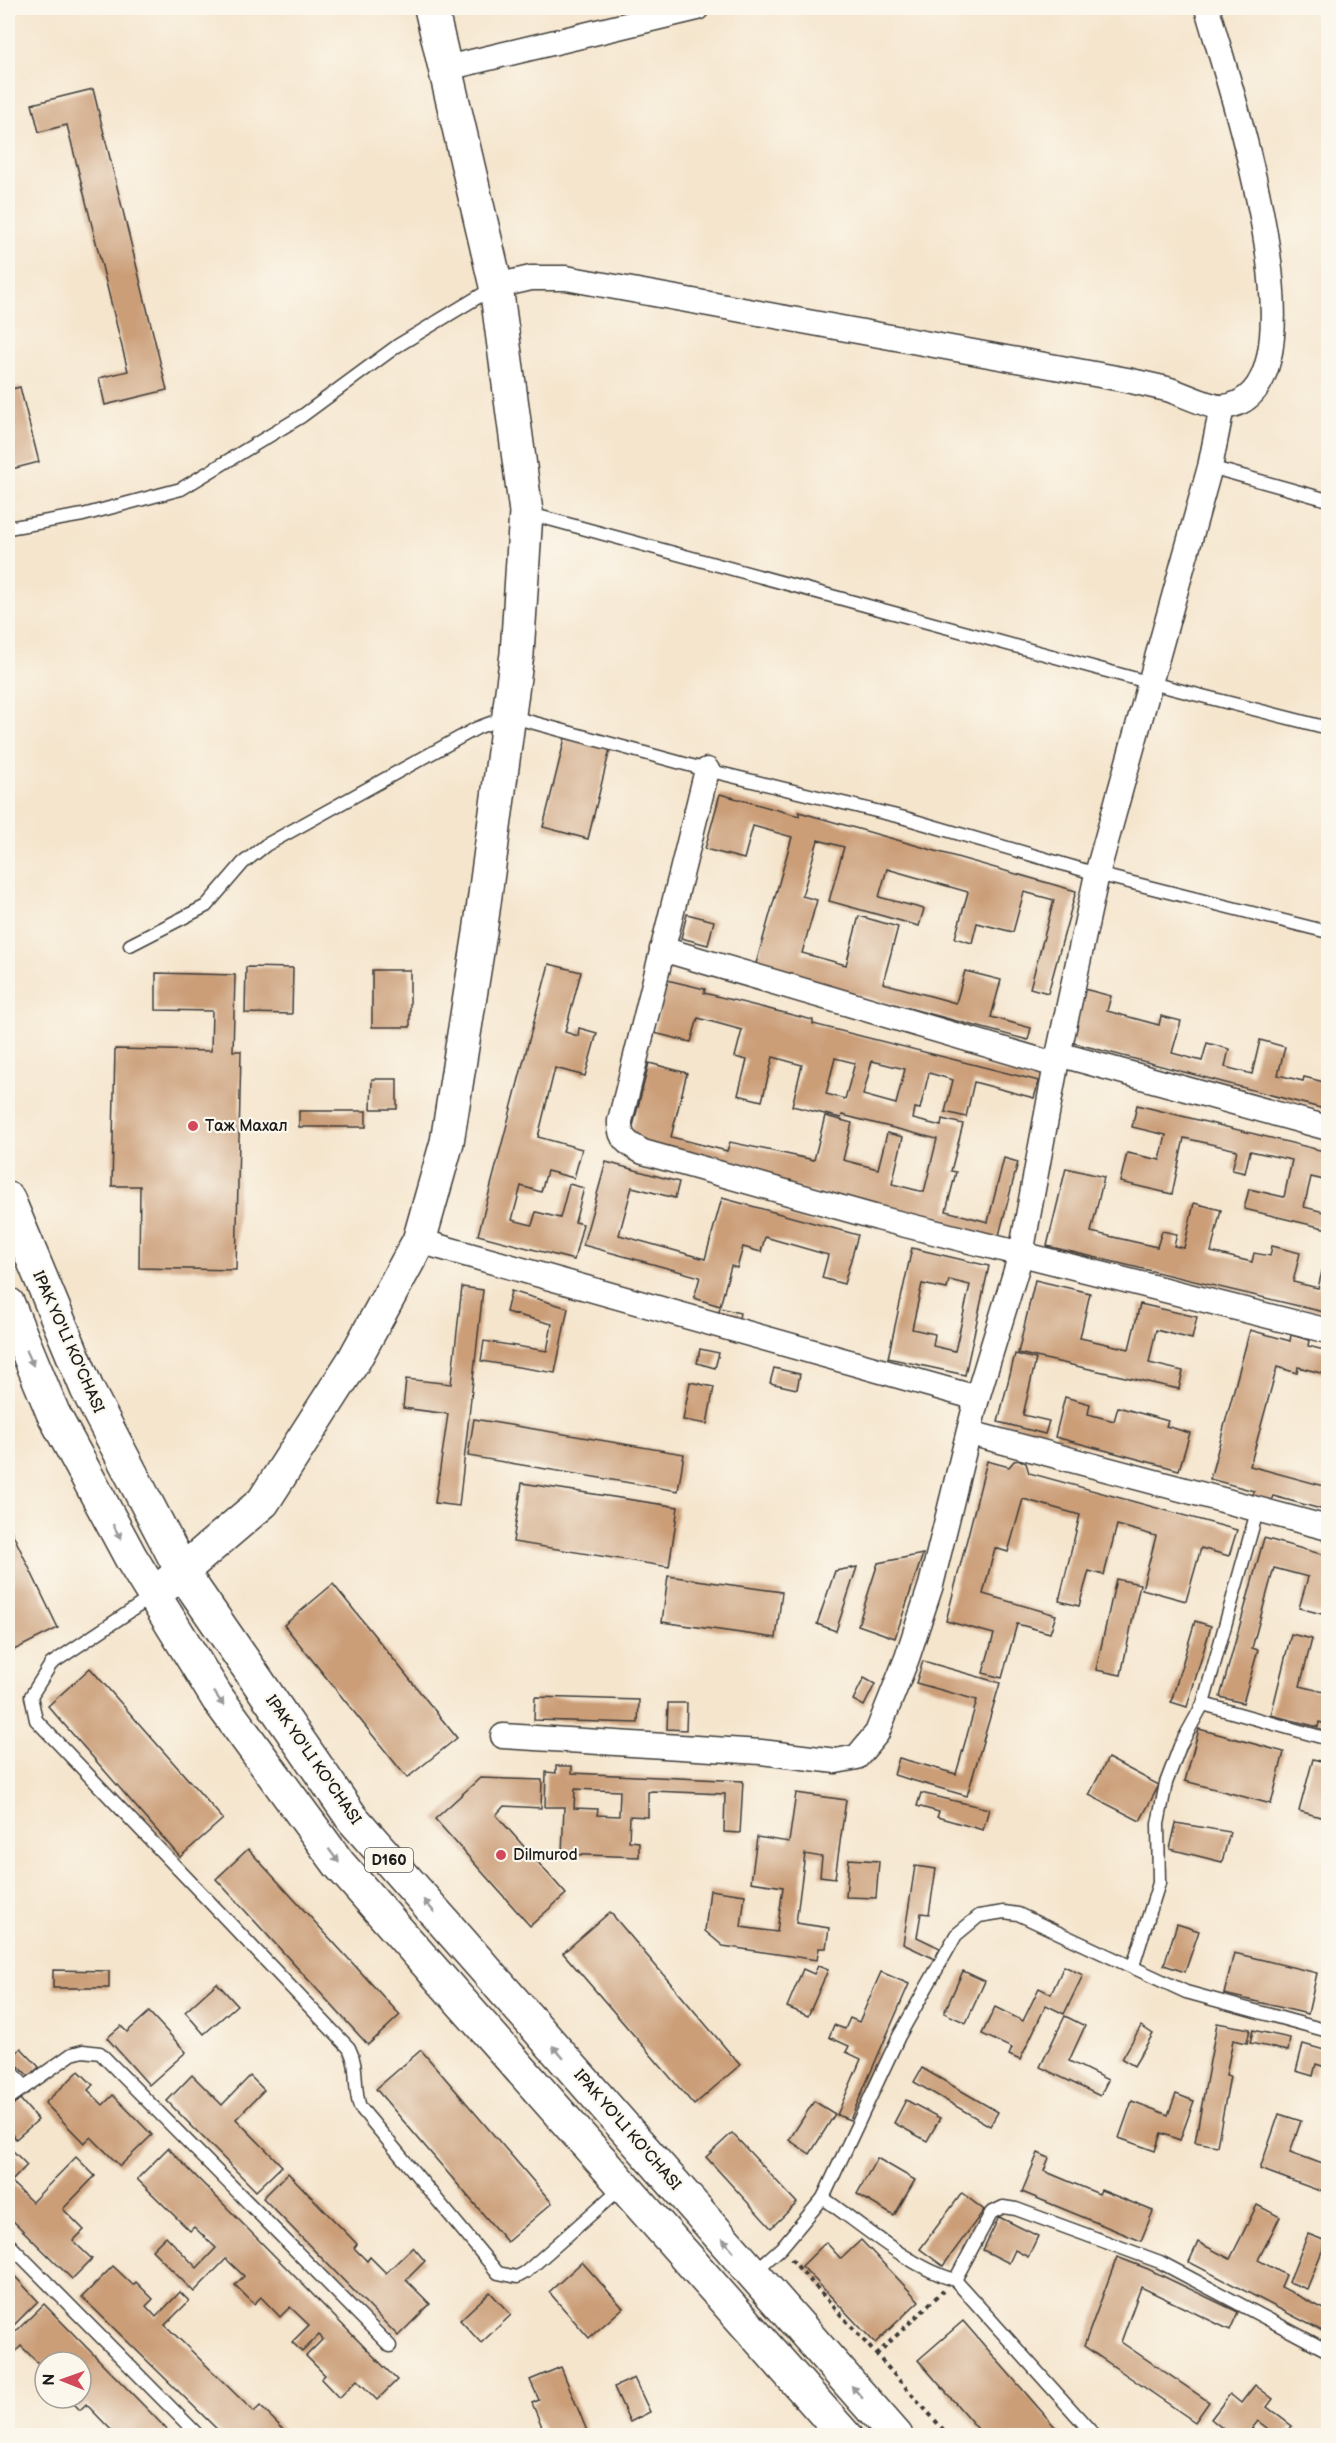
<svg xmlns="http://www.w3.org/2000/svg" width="1336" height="2443" font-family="'Balsamiq Sans',sans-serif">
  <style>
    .building { fill: #cb9e78; fill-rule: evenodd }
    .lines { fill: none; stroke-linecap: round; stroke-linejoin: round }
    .lane-casing { stroke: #3d3a37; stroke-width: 15 }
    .street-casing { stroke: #3d3a37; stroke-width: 27 }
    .secondary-casing { stroke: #3d3a37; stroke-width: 36 }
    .primary-casing { stroke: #3d3a37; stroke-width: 36 }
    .path { stroke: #3d3a37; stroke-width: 4; stroke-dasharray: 4.5 4.5; stroke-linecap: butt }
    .lane { stroke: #fff; stroke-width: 12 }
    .street { stroke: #fff; stroke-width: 24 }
    .secondary { stroke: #fff; stroke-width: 33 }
    .primary { stroke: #fff; stroke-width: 33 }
    .oneway { fill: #999 }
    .poi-dot { fill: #d1495b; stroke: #fbf7ec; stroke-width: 2 }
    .labels { text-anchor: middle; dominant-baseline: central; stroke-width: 4.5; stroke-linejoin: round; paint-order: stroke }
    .shield { fill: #fbf7ec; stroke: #5f5e5a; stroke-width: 1.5 }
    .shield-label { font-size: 15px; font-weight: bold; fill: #1c1c1c }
    .poi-label { font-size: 16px; fill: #1c1c1c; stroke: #fbf7ec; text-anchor: start }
    .street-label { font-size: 16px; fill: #1c1c1c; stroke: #fbf7ec }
  </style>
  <rect width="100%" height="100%" fill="#fbf7ec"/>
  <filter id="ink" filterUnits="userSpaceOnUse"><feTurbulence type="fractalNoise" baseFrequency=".0167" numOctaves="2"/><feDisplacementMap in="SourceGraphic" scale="12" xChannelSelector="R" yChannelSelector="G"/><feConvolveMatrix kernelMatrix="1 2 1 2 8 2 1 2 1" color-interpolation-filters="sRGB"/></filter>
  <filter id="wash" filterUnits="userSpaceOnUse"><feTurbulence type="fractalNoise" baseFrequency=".008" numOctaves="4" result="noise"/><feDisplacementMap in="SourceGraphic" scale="24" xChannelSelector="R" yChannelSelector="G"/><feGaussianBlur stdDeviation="1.35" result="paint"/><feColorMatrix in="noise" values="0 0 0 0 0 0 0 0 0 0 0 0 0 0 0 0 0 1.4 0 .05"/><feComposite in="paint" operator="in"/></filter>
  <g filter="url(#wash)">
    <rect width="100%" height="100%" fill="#f5e5cd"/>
    <g id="blocks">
      <g class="building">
        <path d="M93,89L167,390L105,405L99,378L128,371L67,125L39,132L32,104Z"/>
        <path d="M20,387L39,462L8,470V390Z"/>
        <path d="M565,738L610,749L588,839L543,827Z"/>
        <path d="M720,794L799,816V812L1076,891L1048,993L1030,988L1054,900L1024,892L1013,932L977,923L972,943L955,938L968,892L887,869L879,897L924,909L919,926L829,901L844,847L818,840L802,896L817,900L802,953L846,965L859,916L898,927L883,983L956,1003L965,971L1001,980L991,1017L1031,1028L1028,1040L755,967L792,837L753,826L744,859L705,849Z"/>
        <path d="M687,914L714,921L708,945L681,938Z"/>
        <path d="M549,964L581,972L565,1032L578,1036L579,1028L597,1033L585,1076L555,1068L538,1137L582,1149L574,1178L547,1171L541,1192L521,1186L512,1220L532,1225L536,1212L560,1218L569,1184L584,1188L575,1222L583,1224L574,1260L478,1235Z"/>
        <path d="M246,967L293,968L292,1014L245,1013Z"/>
        <rect x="372" y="970" width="38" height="57"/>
        <path d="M156,973L235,975L233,1051H241L236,1270L139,1268L140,1186H112L115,1049L211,1051L212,1011L156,1010Z"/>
        <path d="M667,980L705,989L704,993L813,1020V1024L1039,1081L1034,1098L974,1082L966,1117L945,1112L953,1080L929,1073L920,1109L915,1108L913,1119L941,1126L942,1119L963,1124L951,1171L956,1172L946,1211L988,1222L1004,1158L1018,1162L997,1243L629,1142L649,1063L687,1073L671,1137L727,1151L730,1142L814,1160L825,1116L852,1123L843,1160L878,1169L887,1133L903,1137L892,1184L924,1192L937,1139L842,1115L841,1118L792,1106L802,1065L773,1057L762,1101L738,1095L747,1060L735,1057L742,1030L698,1018L691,1042L654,1033ZM835,1058L855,1063L845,1099L826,1094ZM872,1061L905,1069L896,1104L863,1095Z"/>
        <path d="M1084,989L1111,996L1107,1011L1159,1025L1161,1016L1181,1021L1172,1053L1202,1061L1207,1043L1229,1049L1225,1067L1252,1074L1260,1040L1285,1047L1278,1075L1303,1081L1304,1077L1328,1083V1110L1070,1042Z"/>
        <path d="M372,1079H397V1109H371Z"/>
        <path d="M1137,1105L1328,1152V1181L1311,1177L1304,1207L1328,1213V1229L1244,1209L1249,1189L1284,1197L1292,1160L1250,1151L1245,1173L1232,1170L1237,1150L1184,1138L1172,1194L1120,1182L1127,1153L1160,1160L1166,1135L1132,1127Z"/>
        <rect x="299" y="1111" width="67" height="16"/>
        <path d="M606,1162L679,1182L675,1198L632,1187L619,1235L705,1259L722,1198L858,1235L844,1284L822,1278L828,1255L765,1237L761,1252L743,1247L737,1268L731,1266L720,1306L694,1298L700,1277L583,1245Z"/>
        <path d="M1066,1168L1104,1177L1091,1232L1157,1247L1162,1231L1177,1234L1174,1246L1184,1248L1194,1203L1221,1210L1211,1252L1252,1262L1254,1253L1270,1256L1272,1246L1300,1253L1293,1282L1318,1288L1328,1247V1313L1047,1246Z"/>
        <path d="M912,1248L989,1266L965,1375L888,1358ZM949,1280L970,1285L955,1351L933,1346L935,1334L912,1329L922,1284L947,1289Z"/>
        <path d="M1035,1280L1090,1293L1080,1338L1129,1349L1140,1304L1197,1317L1192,1339L1156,1330L1149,1363L1183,1371L1179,1389L1018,1353Z"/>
        <path d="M462,1287L483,1290L459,1506L435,1503L448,1414L403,1408L406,1379L451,1384Z"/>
        <path d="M511,1291L568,1308L555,1373L481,1361L484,1341L547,1351L552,1324L506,1312Z"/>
        <path d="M720,1308L740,1313L738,1323L717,1318Z"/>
        <path d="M1250,1330L1290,1341L1291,1335L1309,1340L1308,1346L1328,1351V1375L1298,1367L1297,1373L1277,1367L1250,1466L1328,1487V1511L1273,1496L1270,1503L1252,1498L1254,1491L1210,1479Z"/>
        <path d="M700,1349L719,1353L715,1368L697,1363Z"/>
        <path d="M1015,1354L1036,1359L1023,1415L1049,1421L1045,1434L998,1422Z"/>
        <path d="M774,1368L800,1374L797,1389L770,1383Z"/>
        <path d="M690,1382L714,1387L707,1424L683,1420Z"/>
        <path d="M1065,1397L1090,1404L1088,1414L1114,1421L1118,1407L1168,1421L1166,1426L1190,1433L1179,1470L1055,1437Z"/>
        <path d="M474,1419L684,1454L678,1491L468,1456Z"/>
        <path d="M1020,1460L1026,1463L1029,1473L1237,1530L1229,1556L1201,1548L1186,1601L1142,1589L1156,1536L1117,1525L1104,1575L1089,1571L1079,1606L1059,1601L1080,1515L1023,1499L1008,1552L995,1548L983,1594L1056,1615L1050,1633L1017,1624L1002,1678L983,1673L994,1634L946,1621L987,1461L1009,1467L1014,1461Z"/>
        <path d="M522,1483L678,1507L669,1567L513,1542Z"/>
        <path d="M8,1524L58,1628L12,1651L8,1642Z"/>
        <path d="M1264,1538L1328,1556V1590L1322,1614L1299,1608L1308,1577L1274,1568L1252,1648L1258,1650L1243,1703L1220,1697Z"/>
        <path d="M923,1554L895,1638L858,1625L878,1563Z"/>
        <path d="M857,1567L836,1631L817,1624L835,1571Z"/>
        <path d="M668,1576L782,1592L776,1638L662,1622Z"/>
        <path d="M1116,1579L1140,1584L1121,1675L1096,1670Z"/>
        <path d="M333,1584L457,1738L407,1778L284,1625Z"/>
        <path d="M1195,1621L1211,1626L1187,1707L1171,1702Z"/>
        <path d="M1291,1634L1312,1639L1300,1686L1328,1693V1725L1319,1722L1318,1727L1271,1715Z"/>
        <path d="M923,1661L1000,1683L967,1796L894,1775L899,1758L956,1774L977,1700L916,1683Z"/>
        <path d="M90,1668L223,1819L180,1857L48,1706Z"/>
        <path d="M864,1678L875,1684L864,1706L853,1700Z"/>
        <path d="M535,1697L639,1700L638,1723L534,1720Z"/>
        <path d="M668,1703H687L686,1730L667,1729Z"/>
        <path d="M1199,1729L1284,1752L1271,1804L1185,1781Z"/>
        <path d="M1108,1758L1159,1785L1140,1821L1089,1795Z"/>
        <path d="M1313,1759L1328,1763V1812L1326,1811L1324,1818L1299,1811Z"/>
        <path d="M556,1766H572V1773L743,1781L740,1833L724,1832L725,1794L652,1791L648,1792V1817L630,1816L629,1841L639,1842V1857L562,1854L564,1807H545L546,1772L556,1773ZM575,1789L620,1791L619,1816L597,1815L598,1809L574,1808Z"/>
        <path d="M480,1778L542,1780L541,1808L504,1806L496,1815L566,1894L530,1926L435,1819Z"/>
        <path d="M796,1793L846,1800L835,1878L820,1876L822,1857L805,1854L796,1923L829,1928L826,1948H819L817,1960L723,1946L705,1931L710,1890L745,1895L741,1927L777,1932L783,1887L751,1882L757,1837L789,1842Z"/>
        <path d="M921,1793L989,1809L983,1830L937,1817L939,1812L917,1806Z"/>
        <path d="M1176,1823L1230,1832L1222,1862L1170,1849Z"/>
        <path d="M248,1849L400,2015L368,2045L216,1879Z"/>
        <path d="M849,1859L879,1861L876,1898L846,1897Z"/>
        <path d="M915,1866L936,1869L929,1914L921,1913L917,1937L940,1948L935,1959L903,1944Z"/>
        <path d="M610,1912L740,2065L694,2105L563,1953Z"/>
        <path d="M1177,1924L1199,1931L1185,1972L1164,1965Z"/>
        <path d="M1234,1953L1317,1973L1308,2014L1224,1994Z"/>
        <path d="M818,1966L828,1970L808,2016L787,2007L803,1969L814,1974Z"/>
        <path d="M1064,1966L1083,1975L1064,2014L1046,2005L1020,2060L1009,2055L1012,2048L982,2034L995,2007L1023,2021L1039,1988L1051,1994Z"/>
        <path d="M53,1970L109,1971V1988H53Z"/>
        <path d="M963,1971L985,1981L966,2023L944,2013Z"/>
        <path d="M881,1972L909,1984L850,2120L837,2115L861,2059L846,2052L849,2046L829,2037L834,2025L845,2029L850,2018L859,2022Z"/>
        <path d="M217,1983L237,2005L204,2034L185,2012Z"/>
        <path d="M149,2012L186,2052L149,2085L107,2038L121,2026L127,2032Z"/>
        <path d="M1065,2016L1085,2026L1069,2061L1108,2080L1100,2096L1040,2067Z"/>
        <path d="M1217,2023L1250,2029L1247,2043L1233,2040L1226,2075L1230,2076L1217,2146L1195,2142Z"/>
        <path d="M1141,2026L1153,2034L1134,2066L1122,2059Z"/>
        <path d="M1253,2030L1290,2038L1288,2051L1250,2043Z"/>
        <path d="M1303,2044L1328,2051V2068L1316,2064L1313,2076L1296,2071Z"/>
        <path d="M21,2048L39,2067L29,2077L11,2058Z"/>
        <path d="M421,2050L552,2203L507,2242L376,2089Z"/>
        <path d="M922,2068L998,2112L990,2126L914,2082Z"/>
        <path d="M79,2071L93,2085L88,2090L103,2105L113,2095L152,2135L120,2166L91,2137L84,2143L45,2103Z"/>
        <path d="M192,2075L222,2105L250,2076L264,2090L236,2119L282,2166L256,2191L167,2101Z"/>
        <path d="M1176,2094L1194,2101L1180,2140L1161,2133L1155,2151L1119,2138L1132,2101L1168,2115Z"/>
        <path d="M20,2099L38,2120L16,2139L8,2129V2109Z"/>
        <path d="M906,2100L940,2118L927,2141L894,2123Z"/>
        <path d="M814,2101L835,2114L810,2154L789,2140Z"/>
        <path d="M1279,2114L1301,2121L1290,2152L1328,2166V2194L1260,2169Z"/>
        <path d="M732,2133L797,2203L771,2228L706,2157Z"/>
        <path d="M8,2146L27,2165L11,2182L32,2202L76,2157L95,2176L63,2209L84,2230L73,2241L92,2259L72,2279L8,2216Z"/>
        <path d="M168,2148L397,2380L377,2400L357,2380L339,2398L321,2379L325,2375L306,2356L323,2339L319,2335L302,2352L292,2342L309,2325L290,2307L280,2317L261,2297L254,2304L235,2285L244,2276L226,2259L194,2292L152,2250L166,2236L197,2268L216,2248L194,2227L190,2231L137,2179Z"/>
        <path d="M1038,2153L1049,2158L1044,2171L1099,2194L1101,2190L1153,2211L1141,2241L1022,2192Z"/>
        <path d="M877,2158L915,2180L894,2216L857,2194Z"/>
        <path d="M288,2173L357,2244L354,2248L367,2261L370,2257L386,2273L413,2247L425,2261L406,2280L430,2304L398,2336L263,2198Z"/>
        <path d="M962,2193L984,2210L943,2266L920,2249Z"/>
        <path d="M1257,2205L1280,2217L1258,2260L1286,2275L1281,2287L1328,2311V2334L1189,2262L1198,2242L1230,2259Z"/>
        <path d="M999,2217L1038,2236L1028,2257L1015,2250L1009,2263L983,2250Z"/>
        <path d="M1308,2234L1326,2241L1307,2289L1289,2282Z"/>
        <path d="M861,2240L919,2301L875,2343L802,2266L826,2242L841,2259Z"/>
        <path d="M1117,2257L1148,2269L1238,2312L1230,2330L1141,2287L1121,2342L1209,2402L1195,2422L1084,2346Z"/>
        <path d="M582,2262L623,2308L589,2338L549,2292Z"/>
        <path d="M113,2266L133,2285L136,2282L153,2299L146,2306L156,2317L180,2292L189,2301L165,2325L254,2412L260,2406L290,2436H224L82,2297Z"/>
        <path d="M8,2269L38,2301L10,2329L8,2326Z"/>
        <path d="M490,2292L511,2315L481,2343L460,2320Z"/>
        <path d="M44,2304L152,2414L173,2436H117L86,2404L80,2410L68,2398H81V2362H45V2370L21,2346L14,2353L8,2346V2339Z"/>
        <path d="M963,2321L1063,2436H984L918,2360Z"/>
        <path d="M561,2367L589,2436H546L532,2403L539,2400L530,2380Z"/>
        <path d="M634,2378L650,2412L630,2422L614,2387Z"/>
        <path d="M1255,2385L1273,2399L1267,2407L1292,2426L1285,2436H1277L1258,2421L1246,2436H1216L1222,2428L1211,2419L1230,2394L1241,2403Z"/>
      </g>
    </g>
  </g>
  <g filter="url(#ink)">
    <use href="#blocks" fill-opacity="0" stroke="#3d3a37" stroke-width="1.5"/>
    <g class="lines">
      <g class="lane-casing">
        <g id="lane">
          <path d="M1210,467L1328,500"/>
          <path d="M527,513L1151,683L1328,728"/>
          <path d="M8,528L83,515L181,489L302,416L397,346L493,288"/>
          <path d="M130,945L206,906L243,863L266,845L477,728L509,716L707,770L905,818L1097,874L1328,932"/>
          <path d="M153,1596L51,1664L31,1696L36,1720L349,2048C359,2067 353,2088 360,2107L498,2273L517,2277L526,2272L623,2186"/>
          <path d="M1203,1704L1328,1739"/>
          <path d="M1133,1966L1159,1883L1158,1824L1166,1783L1180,1746L1203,1704L1258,1508"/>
          <path d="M8,2067L25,2087"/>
          <path d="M8,2099L72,2054L83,2051L100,2053L390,2346"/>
          <path d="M823,2198C862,2225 909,2267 955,2280L1095,2436"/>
          <path d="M8,2243L199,2436"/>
          <path d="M753,2273L781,2248L823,2198L899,2036L956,1935L979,1916L1004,1912L1018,1914L1186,1992L1328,2031"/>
          <path d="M955,2280L991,2213L1003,2207L1016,2209L1160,2262L1328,2351"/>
        </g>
      </g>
      <g class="street-casing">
        <g id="street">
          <path d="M447,68L697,8"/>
          <path d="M496,286L531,278H566L1127,380C1140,383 1154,386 1167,389C1181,393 1210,408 1223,407C1336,396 1224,70 1207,8"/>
          <path d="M707,770L620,1121C619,1139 628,1144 643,1152L878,1218L1328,1331"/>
          <path d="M662,949L1056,1065"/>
          <path d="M1058,1054L1328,1128"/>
          <path d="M419,1241L977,1398"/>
          <path d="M970,1433L1328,1528"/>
          <path d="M503,1736L761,1752L836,1761L857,1757L877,1733L907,1658L931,1585L977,1398L1021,1254L1056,1065L1097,874L1210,467L1222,407"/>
        </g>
      </g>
      <g class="secondary-casing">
        <path id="secondary" d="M154,1595L263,1502L354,1360L419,1241L447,1142L480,933L517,654L526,512L496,286L431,8"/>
      </g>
      <g class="primary-casing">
        <g id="primary">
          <path d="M8,1199L87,1389L183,1573L352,1818L896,2436"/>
          <path d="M8,1304L53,1413L131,1558L218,1699L339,1864L845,2436"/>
        </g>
      </g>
      <g class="path">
        <path d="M791,2259L949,2436"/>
        <path d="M876,2355L943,2291"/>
      </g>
      <use href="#lane" class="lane"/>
      <use href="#street" class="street"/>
      <use href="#secondary" class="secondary"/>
      <use href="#primary" class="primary"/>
    </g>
    <defs><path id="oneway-solid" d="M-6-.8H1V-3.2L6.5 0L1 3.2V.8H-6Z" transform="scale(1.5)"/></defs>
    <g class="oneway">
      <use href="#oneway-solid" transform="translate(30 1358) rotate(67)"/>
      <use href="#oneway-solid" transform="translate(117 1532) rotate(62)"/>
      <use href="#oneway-solid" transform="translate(219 1699) rotate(56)"/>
      <use href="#oneway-solid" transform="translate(334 1856) rotate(53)"/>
      <use href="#oneway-solid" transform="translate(429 1906) rotate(-131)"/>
      <use href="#oneway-solid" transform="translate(558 2052) rotate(-131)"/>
      <use href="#oneway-solid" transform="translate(728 2245) rotate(-131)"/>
      <use href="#oneway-solid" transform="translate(857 2392) rotate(-131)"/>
    </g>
  </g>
  <g class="poi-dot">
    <circle cx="193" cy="1126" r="6"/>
    <circle cx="501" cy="1855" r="6"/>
  </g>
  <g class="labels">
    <rect class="shield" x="365" y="1848" width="48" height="24" rx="4.5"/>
    <g class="shield-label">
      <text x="389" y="1860">D160</text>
    </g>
    <g class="poi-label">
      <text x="205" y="1126">Таж Махал</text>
      <text x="513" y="1855">Dilmurod</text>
    </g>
    <g class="street-label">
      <text transform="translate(68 1342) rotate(66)">IPAK YO'LI KO'CHASI</text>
      <text transform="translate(313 1760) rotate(55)">IPAK YO'LI KO'CHASI</text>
      <text transform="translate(627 2130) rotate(49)">IPAK YO'LI KO'CHASI</text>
    </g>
  </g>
  <rect width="1336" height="2443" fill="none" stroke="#fbf7ec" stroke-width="30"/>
  <g transform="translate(63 2380) rotate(271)"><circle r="28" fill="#fbf7ec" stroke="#a29f99" stroke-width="1.5"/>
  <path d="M0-4.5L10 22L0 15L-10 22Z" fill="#d1495b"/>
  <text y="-9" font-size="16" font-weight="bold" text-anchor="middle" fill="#1c1c1c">N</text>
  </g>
</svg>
